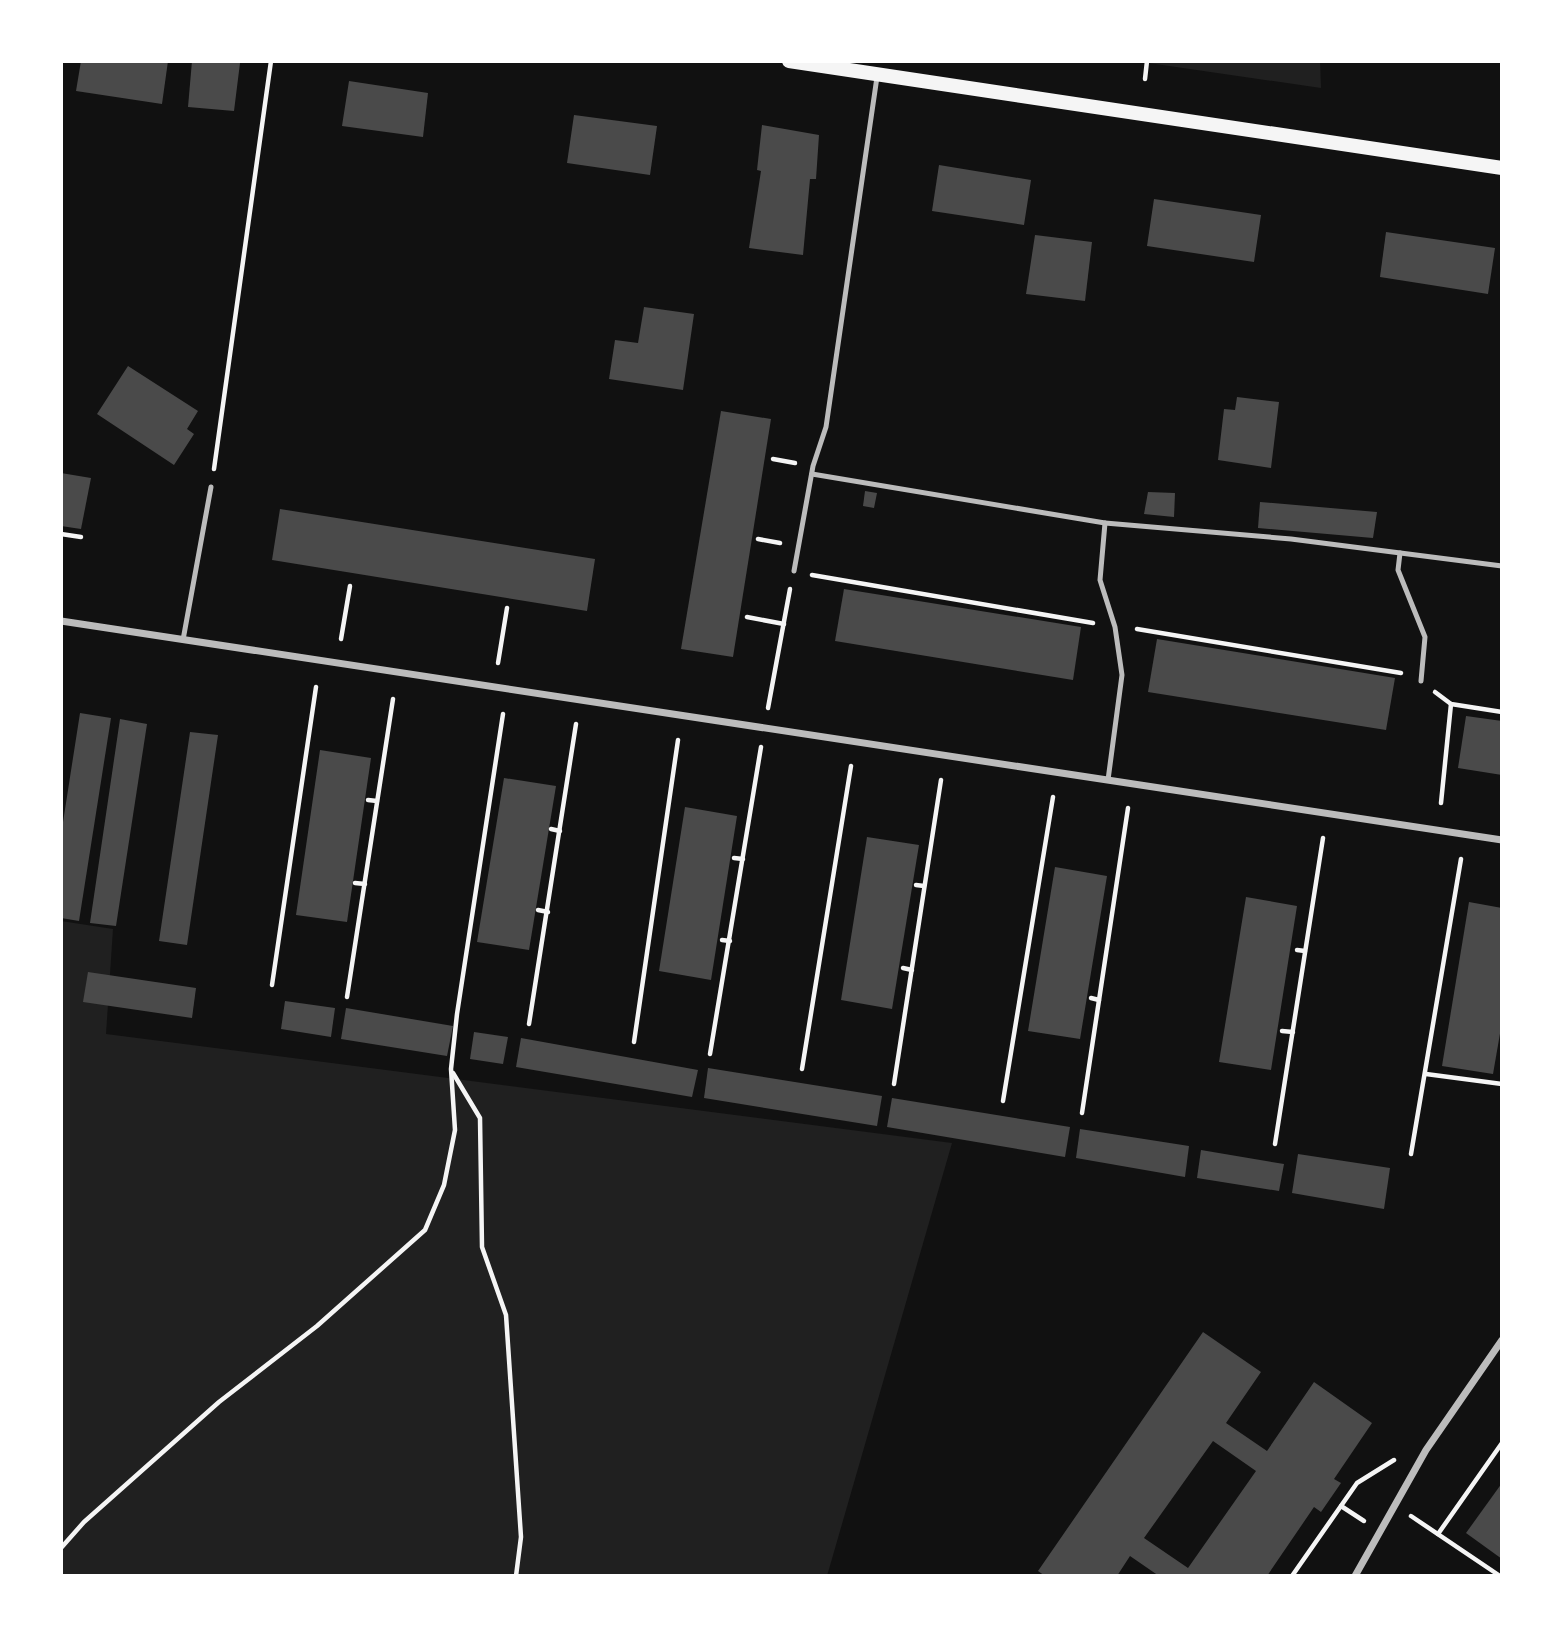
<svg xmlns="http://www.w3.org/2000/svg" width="1563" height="1637" font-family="Lato,sans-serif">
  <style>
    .green { fill: #202020 }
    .building { fill: #4a4a4a; fill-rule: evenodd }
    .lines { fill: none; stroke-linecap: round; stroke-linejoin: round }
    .path { stroke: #f5f5f5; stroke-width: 4.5 }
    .service { stroke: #bcbcbc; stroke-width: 5 }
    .minor { stroke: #bcbcbc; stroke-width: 7 }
    .secondary { stroke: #f5f5f5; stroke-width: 14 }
  </style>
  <rect width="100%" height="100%" fill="#111"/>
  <g class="green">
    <path d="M1135,61H1320L1321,88Z"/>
    <path d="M61,921L113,929L106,1034L952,1143L827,1576H61Z"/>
  </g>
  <g class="building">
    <path d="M81,61H168L162,104L76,91Z"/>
    <path d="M192,61L240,63L234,111L188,107Z"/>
    <path d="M349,81L428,93L423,137L342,126Z"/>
    <path d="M574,115L657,126L650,175L567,163Z"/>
    <path d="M762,125L819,135L816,179H810L803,255L749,248L761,171L757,170Z"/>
    <path d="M939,165L1031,180L1024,225L932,211Z"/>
    <path d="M1154,199L1261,215L1254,262L1147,246Z"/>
    <path d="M1386,232L1495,248L1488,294L1380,277Z"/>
    <path d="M1035,235L1092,242L1085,301L1026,294Z"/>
    <path d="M644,307L694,314L683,390L609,379L615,340L638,343Z"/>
    <path d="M128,366L198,411L187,429L194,434L174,465L97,414Z"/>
    <path d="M1237,397L1279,402L1271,468L1218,460L1224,409L1235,410Z"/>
    <path d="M721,411L771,419L733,657L681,649Z"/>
    <path d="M61,473L91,478L81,529L61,526Z"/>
    <path d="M865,491L877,493L874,508L863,506Z"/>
    <path d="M1148,492L1175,493L1174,517L1144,514Z"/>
    <path d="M1260,502L1377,512L1373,538L1258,528Z"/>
    <path d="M280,509L595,559L587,611L272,560Z"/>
    <path d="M844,589L1081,627L1073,680L835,641Z"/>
    <path d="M1157,639L1395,678L1386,730L1148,692Z"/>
    <path d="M80,713L111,718L79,921L61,918V835Z"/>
    <path d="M1466,716L1502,721V775L1458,768Z"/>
    <path d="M120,719L147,724L116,926L90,923Z"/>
    <path d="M190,732L218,735L187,945L159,941Z"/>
    <path d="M320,750L371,758L347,922L296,915Z"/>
    <path d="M504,778L556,786L529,950L477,942Z"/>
    <path d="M685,807L737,816L711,980L659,971Z"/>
    <path d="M867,837L919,845L892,1009L841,1000Z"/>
    <path d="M1055,867L1107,876L1080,1039L1028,1031Z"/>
    <path d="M1246,897L1297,906L1271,1070L1219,1062Z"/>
    <path d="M1469,902L1502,908V1022L1493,1074L1442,1066Z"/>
    <path d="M88,972L196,988L192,1018L83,1002Z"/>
    <path d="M285,1001L335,1008L331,1037L281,1029Z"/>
    <path d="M346,1008L453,1026L447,1056L341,1039Z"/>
    <path d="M474,1032L508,1037L503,1064L470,1059Z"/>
    <path d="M521,1038L698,1070L692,1097L516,1067Z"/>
    <path d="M708,1068L882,1096L877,1126L704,1098Z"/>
    <path d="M892,1098L1070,1127L1065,1157L887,1127Z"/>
    <path d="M1080,1129L1189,1146L1185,1177L1076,1158Z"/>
    <path d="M1201,1150L1284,1164L1279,1191L1197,1178Z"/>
    <path d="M1298,1154L1390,1168L1384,1209L1292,1193Z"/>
    <path d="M1203,1332L1261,1372L1226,1423L1267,1451L1314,1382L1372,1423L1334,1479L1341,1483L1321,1512L1314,1507L1267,1576H1159L1130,1556L1117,1576H1045L1038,1571ZM1213,1441L1256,1471L1188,1568L1144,1538Z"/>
    <path d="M1502,1483V1559L1466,1533Z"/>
  </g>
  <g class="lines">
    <g class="path">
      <path d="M1145,79L1147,61"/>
      <path d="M773,459L795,463"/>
      <path d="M214,469L271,61"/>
      <path d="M61,534L81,537"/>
      <path d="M758,539L780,543"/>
      <path d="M812,575L1093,623"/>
      <path d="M747,617L784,624"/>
      <path d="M1137,629L1401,673"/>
      <path d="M341,639L350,586"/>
      <path d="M498,663L507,608"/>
      <path d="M1435,692L1451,704L1502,712"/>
      <path d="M768,708L790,589"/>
      <path d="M368,800L377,801"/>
      <path d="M1441,803L1451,704"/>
      <path d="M551,829L560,831"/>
      <path d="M734,858L743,859"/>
      <path d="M355,883L365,884"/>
      <path d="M916,885L924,886"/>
      <path d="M538,910L548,912"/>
      <path d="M722,940L730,941"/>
      <path d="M1297,950L1305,951"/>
      <path d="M903,968L912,970"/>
      <path d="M272,985L316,687"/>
      <path d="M347,997L393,699"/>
      <path d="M1091,998L1099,1000"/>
      <path d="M529,1024L576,724"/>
      <path d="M1282,1031L1293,1032"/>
      <path d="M634,1042L678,740"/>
      <path d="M710,1054L761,747"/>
      <path d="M802,1069L851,766"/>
      <path d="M453,1073L480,1118L482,1247L506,1315L521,1537L516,1576"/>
      <path d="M1426,1074L1502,1084"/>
      <path d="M894,1084L941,780"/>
      <path d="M1003,1101L1053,797"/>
      <path d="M1082,1113L1128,808"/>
      <path d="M1275,1144L1323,838"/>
      <path d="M1411,1154L1461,859"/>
      <path d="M1341,1506L1364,1521"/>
      <path d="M1411,1516L1500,1576"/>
      <path d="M1438,1534L1502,1443"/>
      <path d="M61,1548L84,1522L219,1402L317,1326L425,1230L444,1185L455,1130L451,1069L457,1014L503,714"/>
      <path d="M1292,1576L1357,1483L1394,1460"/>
    </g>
    <g class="service">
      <path d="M812,474L1105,523"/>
      <path d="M1400,553L1398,570L1425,637L1421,681"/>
      <path d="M794,571L813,466L826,427L877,77"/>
      <path d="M183,640L211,487"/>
      <path d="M1108,780L1122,675L1115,627L1100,580L1105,523L1291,539L1502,566"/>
    </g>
    <g class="minor">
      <path d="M61,621L1502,840"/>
      <path d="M1355,1576L1426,1450L1502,1340"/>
    </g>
    <path class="secondary" d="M789,61L1502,168"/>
  </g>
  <rect width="1563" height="1637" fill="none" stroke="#ffffff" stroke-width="126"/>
</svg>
